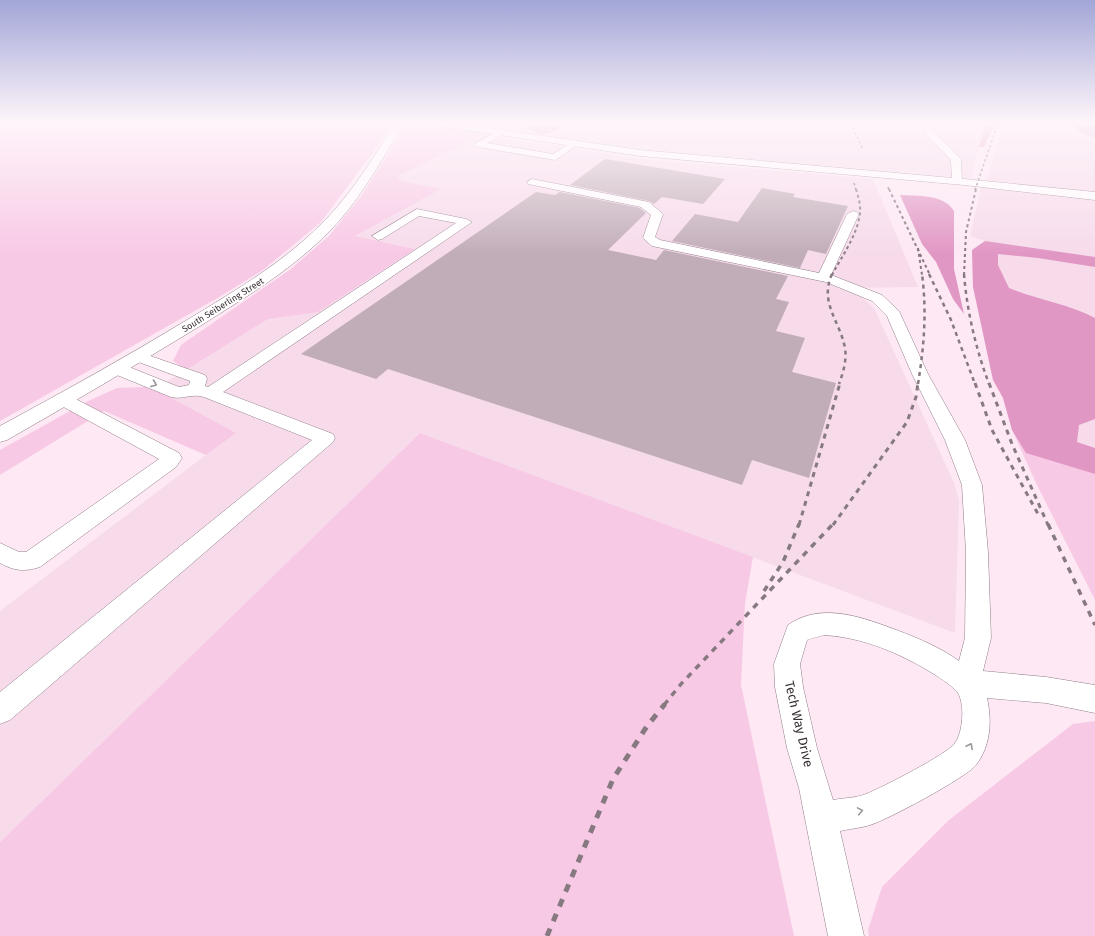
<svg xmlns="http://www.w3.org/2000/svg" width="1095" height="936" font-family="'Fira Sans',sans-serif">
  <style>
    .built { fill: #f7dbeb }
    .green { fill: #f8c9e5 }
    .forest { fill: #e197c4 }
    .building { fill: #c1adb8 }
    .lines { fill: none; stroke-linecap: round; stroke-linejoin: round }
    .minor-casing { stroke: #907e88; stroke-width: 1 }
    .major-casing { stroke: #907e88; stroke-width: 1 }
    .minor { fill: #fff; fill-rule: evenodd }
    .major { fill: #fff; fill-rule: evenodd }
    .rail-far5 { stroke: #867980; stroke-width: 1.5; stroke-dasharray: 2.5 2.5; stroke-linecap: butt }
    .rail-far4 { stroke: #867980; stroke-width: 2; stroke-dasharray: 3 3; stroke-linecap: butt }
    .rail-far3 { stroke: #867980; stroke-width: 2.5; stroke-dasharray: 4 4; stroke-linecap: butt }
    .rail-far2 { stroke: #867980; stroke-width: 3; stroke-dasharray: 5 5; stroke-linecap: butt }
    .rail-far1 { stroke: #867980; stroke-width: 3.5; stroke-dasharray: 6 6; stroke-linecap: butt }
    .rail { stroke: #867980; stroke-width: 5; stroke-dasharray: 8 8; stroke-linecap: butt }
    .oneway { stroke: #9a9699 }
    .labels { text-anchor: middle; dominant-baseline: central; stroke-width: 3.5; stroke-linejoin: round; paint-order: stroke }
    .far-street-label { font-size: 9px; fill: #362e33; stroke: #fff }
    .near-street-label { font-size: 13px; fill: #362e33; stroke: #fff }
  </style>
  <rect width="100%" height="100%" fill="#fde8f4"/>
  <g class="built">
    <path d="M457,123H527L525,127L548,135L569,123H986L971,178L654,151Z"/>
    <path d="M1004,123H1095V194L986,181Z"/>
    <path d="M483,135L640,159L873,179L918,287L845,288L863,298L874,308L955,485L959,501L955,633L420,433L0,842V611L235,433L155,389L268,319L318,311L415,249L355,236L440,189L401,181L398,176Z"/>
    <path d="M981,187L1095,199V449L1012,430L1003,398L993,380L973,287L972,250L985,241L970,236Z"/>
  </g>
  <g class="green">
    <path d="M0,123H391L383,139L321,222L263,270L221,296L0,421Z"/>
    <path d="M417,123L483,133V135L398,176L401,181L441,189L355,236L415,249L318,312L268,319L186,370L173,361L181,345L291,269L329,236L362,195L407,124Z"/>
    <path d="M145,387L166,395L236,433L206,455L104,411L0,475V450L88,401L117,388Z"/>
    <path d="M1012,430L1095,449V600L1036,483Z"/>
    <path d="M420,433L753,557L745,603L741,685L794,936H0V842Z"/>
    <path d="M1095,721V936H869L868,930L882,887L949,820L1073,724Z"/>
  </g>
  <g class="forest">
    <path d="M527,123H569C551,133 544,140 525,127Z"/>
    <path d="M986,123H995L984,147H979Z"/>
    <path d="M1073,123H1095V138L1080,132Z"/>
    <path d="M900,195C918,196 944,194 954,211V269L964,314L953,299L936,262L922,244Z"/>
    <path d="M985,241L1095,257V267L1038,258L998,254V265L1009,288C1037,300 1069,304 1095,318V419L1079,425L1077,442L1095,448V474L1026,453L1012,430L1003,398L993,380L973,287L972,250Z"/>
  </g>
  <g class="building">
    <path d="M605,159L725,179L703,204L662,197L654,204L649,201L570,185Z"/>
    <path d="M762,188L795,194L793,197L848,206L826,254L808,250L800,268L672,241L695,214L738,222Z"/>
    <path d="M536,192L555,195L560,192L640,208L646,213L608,250L656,260L664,250L788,276L776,299L789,302L776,331L805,338L792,372L836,383L809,478L752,460L742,485L388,369L376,379L301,354Z"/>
  </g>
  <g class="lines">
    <g class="minor-casing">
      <g id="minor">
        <path d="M923,123H931L933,131L961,159L962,181L961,183L957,184L952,181L951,160L926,134Z"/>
        <path d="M501,129L504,130V134L487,143L553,154L572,142L575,141L579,144L555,160L478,147L474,144Z"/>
        <path d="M532,179L649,202L663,214L655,237L660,240L819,273L847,214L853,211L857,212L859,214L831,275L882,295L899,311L928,374L965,440L982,485L988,552L991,638L983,671L1046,677L1095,685V713L1046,703L987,698C992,721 991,745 976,765C967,777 884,822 867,826C859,828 849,829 840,831L864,936H828L799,788L787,748L775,687L774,664L788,625C822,601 864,618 899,631C920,639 941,648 959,661L965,638L966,552L962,485L945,440L912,374L887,316L872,301L826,282L652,246L643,238L651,215L641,207L528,184L527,182ZM824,635C856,637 884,647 913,662C924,668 951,683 958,693C965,705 963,732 955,743C948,754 881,788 866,794C856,798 844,798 833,800L817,748L803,687L800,664L807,640Z"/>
        <path d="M417,209L466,219L472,222L223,392L333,434L335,438L333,442L10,720L0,724V692L312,440L204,397C192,393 182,400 171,397L112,373L110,369L112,365L118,364L124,365L179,387L189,385L190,381L133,360L131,357L133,354L139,352L205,375L207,379L205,386L208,387L456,223L419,216L382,239L378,240L372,236Z"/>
        <path d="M64,395L70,396L179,453L182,458L176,467L40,567C25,572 14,571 0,563V543L19,552H26L159,459L58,404L55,400L58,396Z"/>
      </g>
    </g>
    <g class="major-casing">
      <g id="major">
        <path d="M396,123H404C384,156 365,191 339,221C300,265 249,295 200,326C136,365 72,403 7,440L0,442V426C63,392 126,357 187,320C238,289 288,260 329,216C355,188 375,155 396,123Z"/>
        <path d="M435,123H455L640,150L964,179L1095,192V200L964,185L640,156L439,126Z"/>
      </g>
    </g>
    <use href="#minor" class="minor"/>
    <use href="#major" class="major"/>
    <g class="rail-far5">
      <path d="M851,123L863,150"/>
      <path d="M854,183L856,190"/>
      <path d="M888,187L889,190"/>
      <path d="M975,190L998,123"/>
    </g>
    <g class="rail-far4">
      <path d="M889,189L930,275"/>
      <path d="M918,248L922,275"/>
      <path d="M832,275C842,256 858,234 860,213C861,204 858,197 856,189"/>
      <path d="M964,275L966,232L976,189"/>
    </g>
    <g class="rail-far3">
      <path d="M832,274C819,303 840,321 845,348C847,360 843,373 839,384"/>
      <path d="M929,274L951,320L975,384"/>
      <path d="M964,274C967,312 976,349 989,384"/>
      <path d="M918,384C924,347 927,312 922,274"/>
    </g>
    <g class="rail-far2">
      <path d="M975,383L992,430L1038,514"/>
      <path d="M989,383L1012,444L1048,525"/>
      <path d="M799,525L840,383"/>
      <path d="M833,525L907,422L916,397L918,383"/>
    </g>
    <g class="rail-far1">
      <path d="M1048,524L1095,625"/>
      <path d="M764,591L783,562L799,524"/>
      <path d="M664,705L681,684L833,524"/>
    </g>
    <path class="rail" d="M547,936L613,779L647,726L665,704"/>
  </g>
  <defs><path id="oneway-chevron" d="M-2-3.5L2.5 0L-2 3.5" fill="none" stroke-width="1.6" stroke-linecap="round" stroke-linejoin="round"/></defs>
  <g class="oneway">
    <use href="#oneway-chevron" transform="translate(154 384) rotate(22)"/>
    <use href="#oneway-chevron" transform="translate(970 746) rotate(-63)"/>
    <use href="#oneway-chevron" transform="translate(860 811) rotate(-10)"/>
  </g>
  <linearGradient id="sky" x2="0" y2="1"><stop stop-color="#a2a6d7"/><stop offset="0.48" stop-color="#fef5fa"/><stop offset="1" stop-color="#fef5fa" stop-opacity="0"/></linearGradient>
  <rect width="1095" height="254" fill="url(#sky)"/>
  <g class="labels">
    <g class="far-street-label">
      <text transform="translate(223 305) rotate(-32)">South Seiberling Street</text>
    </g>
    <g class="near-street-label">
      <text transform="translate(799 724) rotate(77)">Tech Way Drive</text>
    </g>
  </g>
</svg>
